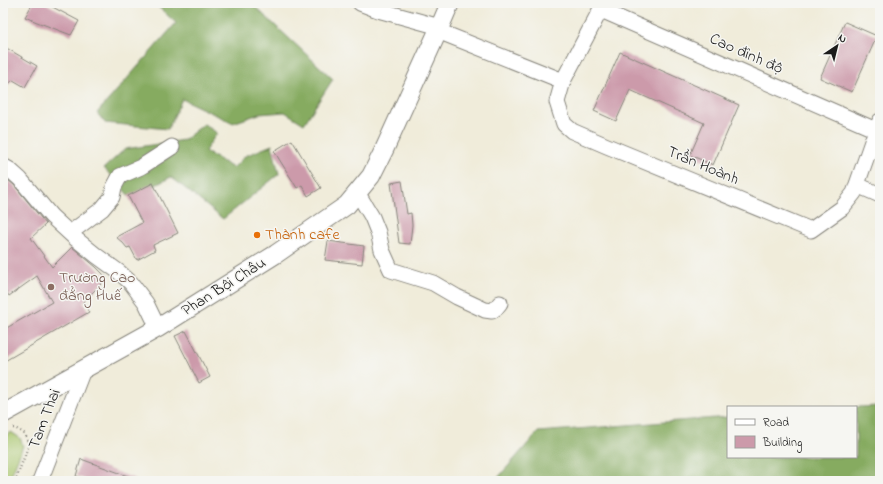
<svg xmlns="http://www.w3.org/2000/svg" width="883" height="484" font-family="'Indie Flower',sans-serif">
  <style>
    .green { fill: #a9c66d; stroke: #627144 }
    .forest { fill: #86ab60; stroke: #51643e }
    .building { fill: #cc9aaa }
    .lines { fill: none; stroke-linecap: round; stroke-linejoin: round }
    .minor-casing { stroke: #86847b; stroke-width: 17 }
    .tertiary-casing { stroke: #86847b; stroke-width: 20 }
    .path { stroke: #86847b; stroke-width: 2.5; stroke-dasharray: 1 3; stroke-linecap: butt }
    .minor { stroke: #fff; stroke-width: 15 }
    .tertiary { stroke: #fff; stroke-width: 18 }
    .food-dot { fill: #e8710a; stroke: #f6f6f2; stroke-width: 1.5 }
    .education-dot { fill: #8d6e63; stroke: #f6f6f2; stroke-width: 1.5 }
    .labels { text-anchor: middle; dominant-baseline: central; stroke-width: 3; stroke-linejoin: round; paint-order: stroke }
    .street-label { font-size: 16px; fill: #1c1c1c; stroke: #f6f6f2 }
    .food-label { font-size: 16px; fill: #c56008; stroke: #f6f6f2; text-anchor: start }
    .education-label { font-size: 16px; fill: #785e54; stroke: #f6f6f2; text-anchor: start }
  </style>
  <rect width="100%" height="100%" fill="#f6f6f2"/>
  <filter id="ink" filterUnits="userSpaceOnUse"><feTurbulence type="fractalNoise" baseFrequency=".025" numOctaves="2"/><feDisplacementMap in="SourceGraphic" scale="8" xChannelSelector="R" yChannelSelector="G"/><feConvolveMatrix kernelMatrix="1 2 1 2 8 2 1 2 1" color-interpolation-filters="sRGB"/></filter>
  <filter id="wash" filterUnits="userSpaceOnUse"><feTurbulence type="fractalNoise" baseFrequency=".012" numOctaves="4" result="noise"/><feDisplacementMap in="SourceGraphic" scale="16" xChannelSelector="R" yChannelSelector="G"/><feGaussianBlur stdDeviation="0.9" result="paint"/><feColorMatrix in="noise" values="0 0 0 0 0 0 0 0 0 0 0 0 0 0 0 0 0 1.4 0 .05"/><feComposite in="paint" operator="in"/></filter>
  <g filter="url(#wash)">
    <rect width="100%" height="100%" fill="#f0ecda"/>
    <path class="green" d="M11,432L20,438L23,446L9,481H3V437Z"/>
    <g class="forest">
      <path d="M154,3H251L333,79L304,124L285,112L259,114L233,123L182,99L168,129L105,123L97,113L176,23Z"/>
      <path d="M204,124L217,133L205,151L233,168L245,156L272,145L279,174L223,219L171,177L131,198L104,168L125,149L184,140Z"/>
      <path d="M880,406V481H495L538,432L728,417V457H856V407Z"/>
    </g>
    <g id="blocks">
      <g class="building">
        <path d="M33,3H45L79,21L71,35L37,22L25,17Z"/>
        <path d="M845,22L877,36L852,92L820,78Z"/>
        <path d="M3,46L37,66L25,87L13,80L3,89Z"/>
        <path d="M620,52L739,105L713,165L690,155L704,123L630,90L616,121L594,111Z"/>
        <path d="M292,140L321,188L308,196L302,185L297,188L274,151Z"/>
        <path d="M3,176L14,185L46,224L31,238L52,267L72,247L96,267L107,278L83,302L89,312L3,362V330L52,302L37,276L9,296L3,287Z"/>
        <path d="M402,181L407,214L411,213L412,225L410,244L399,243L391,183Z"/>
        <path d="M153,183L178,233L153,245L155,250L137,260L130,247L127,248L123,243L116,237L142,223L128,196Z"/>
        <path d="M328,241L364,246L362,264L325,260Z"/>
        <path d="M186,331L210,377L199,383L175,336Z"/>
        <path d="M81,459L136,479V481H89L76,476Z"/>
      </g>
    </g>
  </g>
  <g filter="url(#ink)">
    <use href="#blocks" fill-opacity="0" stroke="#86847b" stroke-width="1"/>
    <g class="lines">
      <g class="minor-casing">
        <g id="minor">
          <path d="M360,3L378,10L440,27"/>
          <path d="M604,3L563,81L557,102L564,124L572,131L607,146L811,230L842,208L854,193L876,130L880,121"/>
          <path d="M601,10L876,130"/>
          <path d="M438,31L563,81"/>
          <path d="M3,166L10,170L20,179L51,216L76,239L97,256L119,272L131,283L146,303L158,328"/>
          <path d="M857,185L880,195"/>
          <path d="M357,192L372,217L378,232L382,250L391,270L433,283L457,297L485,310L492,311L496,308L500,303"/>
          <path d="M70,233L102,209L112,197L114,187L120,176L141,167L172,147"/>
          <path d="M40,481L83,370"/>
        </g>
      </g>
      <g class="tertiary-casing">
        <path id="tertiary" d="M3,414L158,328L276,254L347,205L371,176L384,150L438,31L450,3"/>
      </g>
      <path class="path" d="M13,428H15L25,434L29,445L15,481"/>
      <use href="#minor" class="minor"/>
      <use href="#tertiary" class="tertiary"/>
    </g>
  </g>
  <circle class="food-dot" cx="257" cy="235" r="4"/>
  <circle class="education-dot" cx="51" cy="287" r="4"/>
  <g class="labels">
    <g class="street-label">
      <text transform="translate(746 54) rotate(24)">Cao đình độ</text>
      <text transform="translate(703 166) rotate(23)">Trần Hoành</text>
      <text transform="translate(224 287) rotate(-32)">Phan Bội Châu</text>
      <text transform="translate(45 419) rotate(-69)">Tam Thai</text>
    </g>
    <g class="food-label">
      <text x="265" y="235">Thành cafe</text>
    </g>
    <g class="education-label">
      <text x="59" y="278">Trường Cao<tspan x="59" dy="18">đẳng Huế</tspan></text>
    </g>
  </g>
  <rect width="883" height="484" fill="none" stroke="#f6f6f2" stroke-width="16"/>
  <rect x="727" y="406" width="130" height="52" fill="#f6f6f2" stroke="#9f9f9c"/>
  <rect x="735" y="419" width="20" height="6" fill="#ffffff" stroke="#9f9f9c"/>
  <text x="763" y="426" font-size="12" fill="#1c1c1c">Road</text>
  <rect x="735" y="436" width="20" height="12" fill="#cc9aaa" stroke="#9f9f9c"/>
  <text x="763" y="446" font-size="12" fill="#1c1c1c">Building</text>
  <g transform="translate(837 46) rotate(35)" stroke="#f6f6f2" stroke-width="3" paint-order="stroke">
  <path d="M0-3L7 15L0 10L-7 15Z" fill="#1c1c1c"/>
  <text y="-6" font-size="11" font-weight="bold" text-anchor="middle" fill="#1c1c1c">N</text>
  </g>
</svg>
